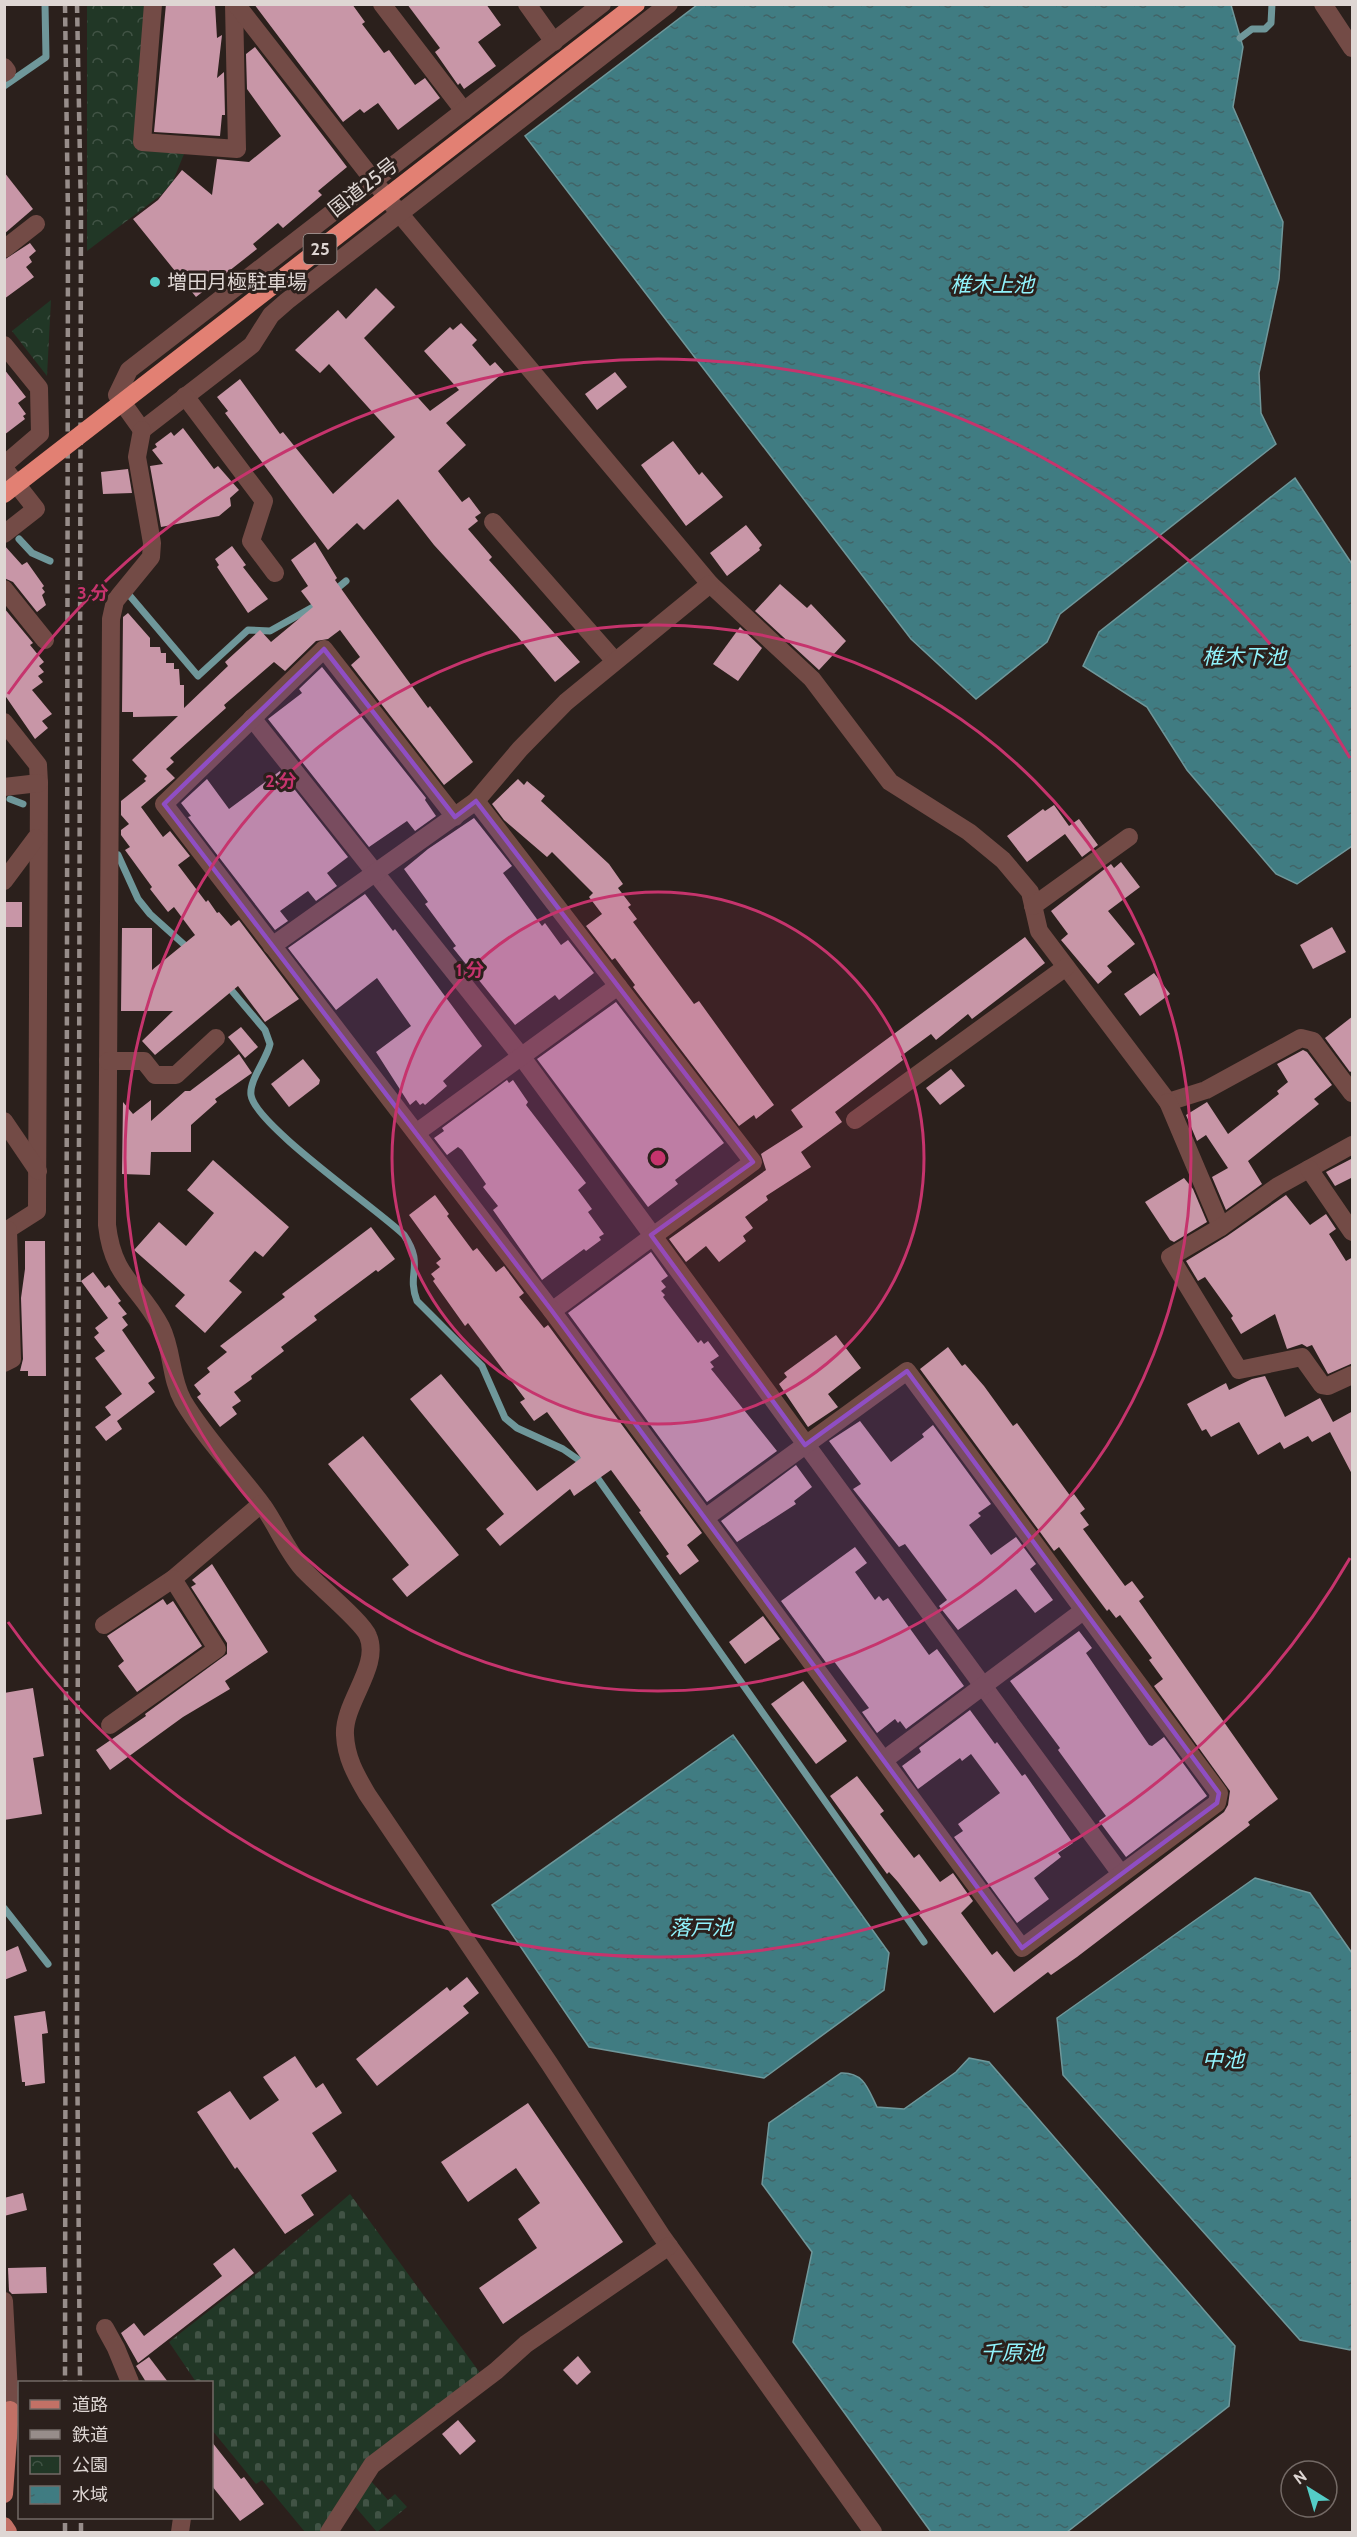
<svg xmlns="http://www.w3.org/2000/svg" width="1357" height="2537" font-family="Cabin,'Noto Sans JP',sans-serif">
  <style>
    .cemetery { fill: url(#cemetery-stones) }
    .park { fill: url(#park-crowns) }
    .water { fill: url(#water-ripples); stroke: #6f979a; stroke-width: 1.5 }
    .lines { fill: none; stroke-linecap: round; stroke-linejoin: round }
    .stream { stroke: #6f979a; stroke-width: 7 }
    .building { fill: #c896a7 }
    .minor { stroke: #734b46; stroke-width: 18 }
    .major { stroke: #c27166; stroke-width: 18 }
    .rail { stroke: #978d8a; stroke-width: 4.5; stroke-dasharray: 9 4.5; stroke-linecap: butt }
    .highway-bridge { stroke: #e28073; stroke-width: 18 }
    .marked { fill: #8f4ec3; fill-opacity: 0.2; stroke: #8f4ec3; stroke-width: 4.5; stroke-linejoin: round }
    .ring { fill: none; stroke: #c6346d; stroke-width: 3 }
    .poi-dot { fill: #54cdc7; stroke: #2b201c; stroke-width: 2 }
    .labels { text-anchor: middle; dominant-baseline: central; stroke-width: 6; stroke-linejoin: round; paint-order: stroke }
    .shield { fill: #2b201c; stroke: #a89f9c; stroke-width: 1.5 }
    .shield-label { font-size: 18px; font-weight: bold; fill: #ded6d3 }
    .street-label { font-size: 20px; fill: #ded6d3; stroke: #2b201c }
    .poi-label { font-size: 20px; fill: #ded6d3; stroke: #2b201c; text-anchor: start }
    .water-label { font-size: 21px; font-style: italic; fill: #91f3fc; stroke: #2b201c }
    .centre { fill: #c6346d; stroke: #2b201c; stroke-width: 3 }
    .ring-label { font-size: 18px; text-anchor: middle; font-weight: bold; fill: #c6346d; stroke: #2b201c; stroke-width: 6; stroke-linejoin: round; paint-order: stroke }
  </style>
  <defs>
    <pattern id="cemetery-stones" width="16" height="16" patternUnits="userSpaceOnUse" patternTransform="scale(1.5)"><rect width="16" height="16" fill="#213726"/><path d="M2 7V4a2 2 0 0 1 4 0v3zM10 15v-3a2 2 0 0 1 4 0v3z" fill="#415345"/></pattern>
    <pattern id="park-crowns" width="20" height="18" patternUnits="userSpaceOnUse" patternTransform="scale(1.5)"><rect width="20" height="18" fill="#213726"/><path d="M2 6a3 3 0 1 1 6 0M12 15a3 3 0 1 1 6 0" fill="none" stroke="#415345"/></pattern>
    <pattern id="water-ripples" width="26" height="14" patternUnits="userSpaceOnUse" patternTransform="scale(1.5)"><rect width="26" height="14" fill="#407c82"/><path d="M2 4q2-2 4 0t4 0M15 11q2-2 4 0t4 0" fill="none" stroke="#416467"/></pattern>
  </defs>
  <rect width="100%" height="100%" fill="#2b201c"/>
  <g class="cemetery">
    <path d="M350,2194L480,2373L422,2422L324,2532H305L262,2480L256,2484L212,2430V2382H196L169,2342L265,2267Z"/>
    <path d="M370,2480L388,2500L395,2494L407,2507L377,2532L352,2503Z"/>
  </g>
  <g class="park">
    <path d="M87,5H147L135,147L184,154L173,181L161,195L87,251Z"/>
    <path d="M51,300L47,376L12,331Z"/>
  </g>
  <g class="water">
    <path d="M697,5H1231L1243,47L1233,107L1283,222L1279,279L1259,373L1261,413L1276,444L1060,614L1047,642L976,699L911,639L525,136Z"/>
    <path d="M1295,478L1352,564V846L1297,884L1276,874L1187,770L1147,707L1083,666L1099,632Z"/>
    <path d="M733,1735L889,1953L884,1990L764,2078L589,2047L492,1905Z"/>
    <path d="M1255,1878L1310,1893L1352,1953V2348L1350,2350L1300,2340L1063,2075L1057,2018Z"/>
    <path d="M969,2058L989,2062L1235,2346L1229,2406L1067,2532H931L793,2342L812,2252L762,2184L769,2123L841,2073C864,2072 868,2089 877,2107L904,2109L956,2072Z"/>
  </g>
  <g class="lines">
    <g class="stream">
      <path d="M1240,38L1252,29H1265L1271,23L1272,4"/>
      <path d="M4,86L46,57L45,4"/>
      <path d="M19,539L32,553L50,561"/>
      <path d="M334,591L346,581"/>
      <path d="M130,596L198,676L248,630L270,631L313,607"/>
      <path d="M10,799L23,804"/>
      <path d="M118,855L138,899L150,914L189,949"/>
      <path d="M227,985L265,1030L270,1044C267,1059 249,1080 251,1095C255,1125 376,1208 404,1235C425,1266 406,1272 417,1301L482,1366L505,1418L517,1428L563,1449L586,1465"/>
      <path d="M594,1473L924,1942"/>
      <path d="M4,1908L48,1964"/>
    </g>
  </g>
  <g class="building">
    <path d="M166,4H215L217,38L222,35L217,78L224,72L225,115H222L220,136L154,132Z"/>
    <path d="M254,4H352L365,22L362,24L384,53L389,50L415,85L425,78L440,98L398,130L378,103L364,113L360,109L343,122Z"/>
    <path d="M407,4H486L501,25L478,42L496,66L464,89L460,83L458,85L435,52L440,48Z"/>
    <path d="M255,47L347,167L318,191L322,195L283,228L278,223L253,244L257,249L196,297L133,219L158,200L182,170L212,195L217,159L249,162L281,136L247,89L246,54Z"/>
    <path d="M4,172L33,209L4,234Z"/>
    <path d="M30,243L36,251L29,257L32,262L26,267L34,277L4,299V260Z"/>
    <path d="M376,288L395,307L364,338L430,411L459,390L424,351L450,327L453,330L461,323L477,340L472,345L490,366L495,362L504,372L446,423L466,445L438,471L462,502L469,497L481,513L475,517L478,521L468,529L492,557L489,560L580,662L555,682L517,636L434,545L398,499L364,530L357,523L328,550L225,413L228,411L217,397L240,379L280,434L283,432L333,494L395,437L329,364L320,373L295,350L338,310L346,319Z"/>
    <path d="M4,369L26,397L18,403L26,414L23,416L25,419L4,435Z"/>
    <path d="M615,372L627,387L597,410L585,394Z"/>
    <path d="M183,428L214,469L218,466L239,490L230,498L231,506L219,516L161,527L150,466L163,464L152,450L157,447L155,444L171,432L174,436Z"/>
    <path d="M673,441L699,475L702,472L723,497L686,526L641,465Z"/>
    <path d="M128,469L132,493L103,494L101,472Z"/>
    <path d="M746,525L762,545L759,548L760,550L727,576L710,553Z"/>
    <path d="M315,542L337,578L335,580L362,618L428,708L430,706L473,762L444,785L351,665L360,657L340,630L328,639L316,641L285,671L274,662L224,705L226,708L170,758L174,762L166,769L175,778L141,807L163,837L170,831L190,856L178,865L206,902L208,900L217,913L219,912L231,926L239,920L299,999L265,1022L238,986L155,1055L142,1041L173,1011H121L122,928H152V970L195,935L174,907L168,912L150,889L152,887L125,850L130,847L121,835V830L129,824L121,815V801L146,781L144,779L147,776L132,760L178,716L133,717V712H122L123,617L128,613L150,638V647H160L161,653H166V663H174V669H179L180,685H184V708L228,666L225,662L260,630L271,642L313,607L301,591L308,586L291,560Z"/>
    <path d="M4,545L22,565L27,562L44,586L42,588L45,592L42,595L46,605L37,612L13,582L4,578Z"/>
    <path d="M232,546L246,565L243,567L268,599L248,613L217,567L219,565L215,559Z"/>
    <path d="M780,584L807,608L811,604L846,641L819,670L755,611Z"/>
    <path d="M4,608L33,643L30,645L44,662L39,666L44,672L38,676L43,682L32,690L52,714L42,721L48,728L35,739L4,694Z"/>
    <path d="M740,627L762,648L738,681L713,664Z"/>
    <path d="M322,667L426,798L425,800L436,816L415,831L407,821L369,847L268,719L302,693L299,689Z"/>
    <path d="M280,771L348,857L327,873L337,886L316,901L308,891L280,911L288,921L275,930L188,817L191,816L181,803L207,779L229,809Z"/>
    <path d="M518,779L524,785L527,781L545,796L541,801L609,864L623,884L618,888L631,905L628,907L637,919L633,922L694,1004L699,1001L774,1105L756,1119L754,1115L739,1126L633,987L635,985L615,958L612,960L586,926L602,914L589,897L593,893L552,852L547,857L504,820L492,804Z"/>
    <path d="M1054,805L1069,826L1079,819L1098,845L1082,857L1065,834L1027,862L1007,836L1043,809L1045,811Z"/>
    <path d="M474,818L512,866L503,873L542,926L545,923L561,945L568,940L594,973L559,1000L555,995L515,1025L453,948L456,946L425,904L428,902L404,869L428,849Z"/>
    <path d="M1121,862L1140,887L1108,911L1135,944L1107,966L1112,972L1098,984L1061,940L1068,934L1051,911L1111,864L1114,868Z"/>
    <path d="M365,894L393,931L395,929L482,1046L443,1081L447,1086L425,1105L423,1103L420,1105L416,1100L410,1105L376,1052L411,1026L377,978L336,1010L288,948Z"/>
    <rect x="4" y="902" width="18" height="25"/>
    <path d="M1332,927L1346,952L1313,969L1300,945Z"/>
    <path d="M1025,937L1045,963L972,1019L968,1014L936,1040L931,1034L901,1056L903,1060L835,1112L842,1122L801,1152L811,1167L766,1196L768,1200L745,1217L753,1228L743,1236L746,1241L719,1262L706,1246L686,1262L669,1239L766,1170L761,1154L803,1127L791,1110Z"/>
    <path d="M1154,973L1170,994L1140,1016L1124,994Z"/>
    <path d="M616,1002L724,1143L675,1180L678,1184L648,1207L537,1059Z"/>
    <path d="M1353,1016V1070L1350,1072L1325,1038Z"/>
    <path d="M241,1027L258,1047L245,1058L228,1037Z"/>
    <path d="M1303,1050L1307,1052L1332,1085L1314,1099L1319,1104L1248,1161L1262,1184L1226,1210L1212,1177L1228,1168L1206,1135L1197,1141L1186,1115L1207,1102L1228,1134L1279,1094L1277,1091L1288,1082L1277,1064Z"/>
    <path d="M239,1054L252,1073L215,1099L217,1102L191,1125V1152H151L150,1175L122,1174L123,1102L133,1114L151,1100V1121L185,1091H190Z"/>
    <path d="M303,1059L320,1080L319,1084L289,1107L271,1084Z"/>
    <path d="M951,1069L965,1086L940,1105L926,1088Z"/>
    <path d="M507,1080L509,1083L513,1080L528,1102L526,1105L586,1183L578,1190L592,1209L588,1212L604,1234L599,1237L601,1240L586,1251L584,1249L542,1280L493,1210L498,1206L483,1187L486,1184L484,1181L462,1150L458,1147L447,1155L434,1138L444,1131L442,1128Z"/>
    <path d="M1353,1158V1177L1335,1186L1326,1172Z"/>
    <path d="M213,1160L289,1227L263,1257L255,1251L229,1281L242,1292L205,1333L175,1306L185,1295L134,1250L159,1222L186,1246L214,1213L187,1190Z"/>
    <path d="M1184,1178L1193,1189L1207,1222L1174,1242L1170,1240L1145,1202Z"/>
    <path d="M435,1195L449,1214L447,1216L473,1251L477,1248L496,1272L504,1266L524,1293L519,1297L544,1328L548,1325L702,1533L687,1545L699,1561L680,1575L666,1556L669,1554L639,1512L641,1511L611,1470L574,1496L570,1489L500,1546L486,1529L504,1514L410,1399L441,1374L537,1491L581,1458L547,1412L534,1421L520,1402L525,1399L468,1323L465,1326L433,1281L435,1279L431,1274L440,1267L436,1263L441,1259L409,1215Z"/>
    <path d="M1286,1195L1310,1225L1326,1214L1336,1229L1329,1234L1346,1261L1353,1257V1363L1328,1374L1312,1345L1307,1347L1302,1344L1287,1349L1275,1314L1241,1334L1231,1318L1233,1316L1205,1277L1198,1281L1186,1261L1227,1236Z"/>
    <path d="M371,1227L395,1259L378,1272L376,1270L314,1316L317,1320L281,1347L284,1351L251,1376L252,1379L234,1392L241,1401L232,1407L237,1414L220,1427L197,1397L201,1394L194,1385L210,1372L207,1368L227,1352L220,1346L285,1297L282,1294Z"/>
    <path d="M25,1241H45L46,1376H28V1371H20L23,1359L21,1298L25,1269Z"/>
    <path d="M651,1252L668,1276L661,1281L666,1287L661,1291L665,1295L663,1297L698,1343L701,1340L704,1344L708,1341L719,1356L710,1362L714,1367L711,1369L777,1451L707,1502L568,1313Z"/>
    <path d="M93,1272L105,1288L109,1285L121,1301L118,1303L127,1314L122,1317L128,1325L122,1330L155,1378L148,1383L155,1392L117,1421L122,1429L106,1441L95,1427L111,1415L105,1407L122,1394L95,1358L105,1351L94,1337L99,1333L95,1328L108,1318L81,1281Z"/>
    <path d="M836,1335L861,1368L828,1394L838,1407L808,1427L779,1384L787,1377L784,1373Z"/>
    <path d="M948,1347L962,1366L965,1364L984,1386L1013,1426L1017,1423L1071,1497L1074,1494L1085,1509L1080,1513L1089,1525L1083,1529L1125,1586L1132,1581L1144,1597L1139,1601L1278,1799L1248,1822L1250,1825L1077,1957L1051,1975L1048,1972L994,2013L919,1915L922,1913L898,1882L889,1872L887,1874L830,1796L857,1776L884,1811L880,1814L914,1858L919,1854L940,1882L953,1873L973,1901L961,1913L992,1955L997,1951L1014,1972L1224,1812L1228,1805L1230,1791L1154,1686L1163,1679L1149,1660L1152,1658L1120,1615L1116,1618L1109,1609L1107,1611L1059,1547L1054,1551L920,1369Z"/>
    <path d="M1265,1376L1285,1417L1320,1398L1333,1422L1353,1411V1476L1330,1432L1312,1442L1308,1436L1284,1449L1280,1442L1258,1455L1239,1422L1211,1437L1206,1429L1202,1431L1187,1404L1226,1383L1229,1390L1252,1379Z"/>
    <path d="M860,1421L891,1462L924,1437L922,1434L933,1425L991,1504L978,1513L981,1516L969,1525L991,1555L1016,1537L1036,1564L1030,1569L1053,1600L1035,1613L1016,1589L958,1630L939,1606L947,1600L905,1544L899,1547L853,1489L861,1484L829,1441Z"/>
    <path d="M363,1436L459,1555L407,1597L392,1579L409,1565L328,1464Z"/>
    <path d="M796,1465L812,1487L794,1501L796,1504L737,1542L721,1521Z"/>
    <path d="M855,1547L867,1563L855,1572L875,1600L879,1596L883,1601L888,1598L929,1655L937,1649L964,1686L906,1729L900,1721L898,1723L895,1719L877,1733L862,1712L869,1708L833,1660L827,1664L781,1601Z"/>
    <path d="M212,1564L268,1652L225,1681L230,1689L183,1717L110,1770L96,1750L146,1716L145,1714L227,1654V1643L191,1587L196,1584L192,1580Z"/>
    <path d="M163,1599L167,1605L173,1601L202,1646L137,1692L118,1666L124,1661L107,1636Z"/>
    <path d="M763,1616L780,1639L745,1664L729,1642Z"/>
    <path d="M1079,1631L1092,1648L1086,1653L1149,1745L1152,1746L1164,1737L1207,1796L1126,1857L1099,1821L1106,1816L1058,1750L1060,1748L1010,1681Z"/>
    <path d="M803,1681L847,1741L816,1764L771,1704Z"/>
    <path d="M33,1688L44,1756L33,1758L42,1814L4,1820V1693Z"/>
    <path d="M970,1710L995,1744L997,1742L1022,1776L1025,1774L1073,1843L1058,1853L1061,1857L1034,1878L1049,1899L1017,1923L954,1837L963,1831L958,1824L1000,1793L971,1754L962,1761L960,1758L918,1789L902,1766L921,1752L919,1748Z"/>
    <path d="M18,1946L27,1971L4,1980V1952Z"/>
    <path d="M467,1977L479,1993L463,2006L469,2013L377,2086L356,2059L447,1987L450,1991Z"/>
    <path d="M45,2011L48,2033L42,2034L45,2083L25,2086V2082H22L14,2016Z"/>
    <path d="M295,2056L316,2088L323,2083L342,2113L312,2133L337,2171L301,2195L314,2215L285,2234L237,2167L235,2169L197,2112L230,2091L250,2120L279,2100L263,2077Z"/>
    <path d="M528,2103L623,2242L503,2324L479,2288L537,2248L518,2219L540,2203L516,2168L468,2202L441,2162Z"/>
    <path d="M23,2193L27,2210L4,2216V2198Z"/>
    <path d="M234,2248L254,2273L138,2363L121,2333L134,2323L144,2336L222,2276L213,2264Z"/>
    <path d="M46,2267L47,2293L12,2294L9,2291L8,2268Z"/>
    <path d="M578,2356L591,2372L577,2385L563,2370Z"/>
    <path d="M149,2357L168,2382H146L136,2366Z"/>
    <path d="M458,2420L476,2441L460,2455L442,2434Z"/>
    <path d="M212,2442L241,2479L244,2477L264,2504L240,2521L212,2486Z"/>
  </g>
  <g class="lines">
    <g class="minor">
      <path d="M153,4L142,142L237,149L234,4"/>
      <path d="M236,4L399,213L710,584L812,679L890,782L969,832L1003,860L1030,892L1039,931L1168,1102L1206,1090L1301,1038L1313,1041L1352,1093"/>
      <path d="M382,4L464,111"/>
      <path d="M527,4L554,42"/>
      <path d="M602,4L129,370L117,395L142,430L252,345L271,315L287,301L669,4"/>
      <path d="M1323,4L1352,48"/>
      <path d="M4,67L7,71L4,73"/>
      <path d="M4,249L36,224"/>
      <path d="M4,345L39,388L40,434L4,465"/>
      <path d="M185,396L264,501L251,541L275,573"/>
      <path d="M142,430L137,457L152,543L151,557L115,601L111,619L107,1225C113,1279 139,1285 161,1327C173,1351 170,1378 183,1401C205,1438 237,1471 263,1506C277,1526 286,1549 302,1568C315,1583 363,1622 368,1636C381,1666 343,1703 345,1735C346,1758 356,1775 367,1794L549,2063L661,2235L873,2532"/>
      <path d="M493,522L614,660"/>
      <path d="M4,534L36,509L7,472"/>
      <path d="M4,589L45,640"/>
      <path d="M252,718L521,1056L1121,1874"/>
      <path d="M4,722L38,765L39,783L37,1211L4,1232"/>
      <path d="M4,787L39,783"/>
      <path d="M476,801L753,1162L552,1311"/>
      <path d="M455,817L324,649L164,804L552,1311L1022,1948L1217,1803L1219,1793L907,1371L705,1518"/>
      <path d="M4,881L36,838"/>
      <path d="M1033,906L1129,837"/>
      <path d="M272,946L476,801L520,749L566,702L710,584"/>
      <path d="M108,1061H144L155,1075H176L216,1038"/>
      <path d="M1168,1102L1221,1227"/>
      <path d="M855,1120L1066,967"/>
      <path d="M4,1121L38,1171"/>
      <path d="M416,1133L618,986"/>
      <path d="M1352,1145L1278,1186L1221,1227L1170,1257L1239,1370L1302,1357L1322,1385L1328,1386L1352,1375"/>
      <path d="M1309,1169L1352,1232"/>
      <path d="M4,1363L12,1359L8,1230"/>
      <path d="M104,1625L173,1579L261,1504"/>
      <path d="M110,1725L217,1649L173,1579"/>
      <path d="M884,1760L1083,1611"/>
      <path d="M4,2301L10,2410"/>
      <path d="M105,2328L116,2348L130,2382"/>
      <path d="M180,2532L182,2518"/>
      <path d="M329,2532L372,2465L496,2371L526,2344L669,2246"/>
    </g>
    <g class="major">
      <path d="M4,2494L10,2410"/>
      <path d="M4,2526L8,2532"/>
    </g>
    <g class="rail">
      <path d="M65,4L68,216L65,2382"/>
      <path d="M77,4L81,213L77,2036L80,2382"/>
      <path d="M65,2532V2518"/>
      <path d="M81,2532V2518"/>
    </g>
    <path class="highway-bridge" d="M4,494L636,4"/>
  </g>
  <path class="marked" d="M324,649L455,817L476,801L753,1162L651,1235L805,1445L907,1371L1219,1793L1217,1803L1022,1948L552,1311L164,804Z"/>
  <circle cx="658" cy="1158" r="266" fill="#c6346d" fill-opacity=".12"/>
  <g class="ring">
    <circle cx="658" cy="1158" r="266"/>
    <circle cx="658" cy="1158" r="533"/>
    <path d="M1350 1558A799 799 0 0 1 8 1622M8 694A799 799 0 0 1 1350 758"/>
  </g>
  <circle class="poi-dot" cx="155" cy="282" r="6"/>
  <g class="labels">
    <rect class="shield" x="303.5" y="234" width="33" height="30" rx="4.5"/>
    <g class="shield-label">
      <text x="320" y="249">25</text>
    </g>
    <g class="street-label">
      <text transform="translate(363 187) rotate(-38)">国道25号</text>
    </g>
    <g class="poi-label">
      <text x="167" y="282">増田月極駐車場</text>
    </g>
    <g class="water-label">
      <text x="992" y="284">椎木上池</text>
      <text x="1244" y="656">椎木下池</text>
      <text x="701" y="1927">落戸池</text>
      <text x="1223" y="2059">中池</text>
      <text x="1012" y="2352">千原池</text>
    </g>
  </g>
  <circle cx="658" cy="1158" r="9" class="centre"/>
  <g class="ring-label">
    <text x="93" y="599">3 分</text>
    <text x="281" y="787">2 分</text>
    <text x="470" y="976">1 分</text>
  </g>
  <rect width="1357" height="2537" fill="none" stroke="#ded6d3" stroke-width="12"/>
  <rect x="18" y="2381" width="195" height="138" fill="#2b201c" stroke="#736965" stroke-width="1.5"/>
  <rect x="30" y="2400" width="30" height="9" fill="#c27166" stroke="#736965" stroke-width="1.5"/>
  <text x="72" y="2411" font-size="18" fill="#ded6d3">道路</text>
  <rect x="30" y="2430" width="30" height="9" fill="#978d8a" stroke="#736965" stroke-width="1.5"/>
  <text x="72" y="2441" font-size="18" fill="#ded6d3">鉄道</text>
  <rect x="30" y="2456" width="30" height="18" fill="url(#park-crowns)" stroke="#736965" stroke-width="1.5"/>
  <text x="72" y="2471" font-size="18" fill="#ded6d3">公園</text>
  <rect x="30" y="2486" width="30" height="18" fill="url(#water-ripples)" stroke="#736965" stroke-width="1.5"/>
  <text x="72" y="2501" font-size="18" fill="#ded6d3">水域</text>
  <g transform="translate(1309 2489) rotate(323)"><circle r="28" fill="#2b201c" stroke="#736965" stroke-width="1.5"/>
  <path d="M0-4.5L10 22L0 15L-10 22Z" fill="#54cdc7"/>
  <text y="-9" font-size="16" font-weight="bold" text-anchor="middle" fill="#ded6d3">N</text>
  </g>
</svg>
